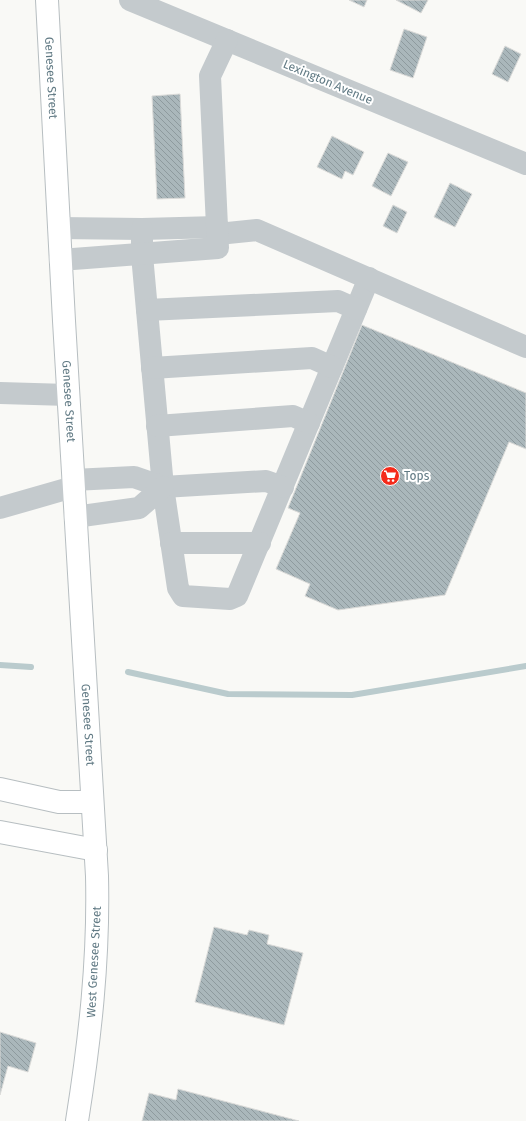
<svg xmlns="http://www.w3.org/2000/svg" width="526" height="1121" font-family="'Fira Sans',sans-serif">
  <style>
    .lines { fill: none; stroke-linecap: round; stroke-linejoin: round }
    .stream { stroke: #bacbcd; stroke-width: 6 }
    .building { fill: url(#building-back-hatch); stroke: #dbdbd9 }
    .major-casing { stroke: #b7bec1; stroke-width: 24 }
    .minor { stroke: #c4cacd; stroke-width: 22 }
    .major { stroke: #fff; stroke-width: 22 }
    .labels { text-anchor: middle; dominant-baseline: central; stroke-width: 4; stroke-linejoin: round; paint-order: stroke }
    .street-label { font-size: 12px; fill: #617a84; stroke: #fff }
    .poi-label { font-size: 12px; fill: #617a84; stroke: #fff; text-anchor: start }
  </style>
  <defs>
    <pattern id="building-back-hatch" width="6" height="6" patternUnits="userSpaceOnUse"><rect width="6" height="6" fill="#aab7bb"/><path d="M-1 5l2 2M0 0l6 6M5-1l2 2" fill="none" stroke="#8e9a9e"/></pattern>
  </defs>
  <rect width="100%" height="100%" fill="#f9f9f6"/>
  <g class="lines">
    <g class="stream">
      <path d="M0,665L31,667"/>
      <path d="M128,672L228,694L352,695L526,666"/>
    </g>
  </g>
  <g class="building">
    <path d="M349,0H367L364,7Z"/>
    <path d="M396,0H428L421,13Z"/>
    <path d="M404,29L427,37L413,78L390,70Z"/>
    <path d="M505,46L521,54L508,82L492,74Z"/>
    <path d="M180,94L185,198L157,199L152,96Z"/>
    <path d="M332,136L364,152L353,175L345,171L342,179L317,167Z"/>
    <path d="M388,153L408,162L391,196L372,186Z"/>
    <path d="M450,183L472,194L455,227L434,217Z"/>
    <path d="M393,205L407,212L397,233L383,226Z"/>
    <path d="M362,325L526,393V449L509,442L445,595L338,610L305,596L310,584L276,569L300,513L288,508Z"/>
    <path d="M214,927L247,935L249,930L269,935L267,944L303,953L284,1025L195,1002Z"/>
    <path d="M0,1032L36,1043L28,1072L8,1066L0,1095Z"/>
    <path d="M178,1089L299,1121H142L149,1093L176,1100Z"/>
  </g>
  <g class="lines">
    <g class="major-casing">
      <g id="major">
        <path id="s1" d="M47,0L64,321L97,876C99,959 90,1039 77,1121"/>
        <path d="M0,789L59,802H92"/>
        <path d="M0,832L96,850"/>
      </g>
    </g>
    <g class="minor">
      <path d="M130,0L526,164"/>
      <path d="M59,228L142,229L218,227"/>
      <path d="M142,229V255L163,487L178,588L183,596L230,599L237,596L369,278"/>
      <path d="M218,234L257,230L526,347"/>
      <path d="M60,260L218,248L210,76L227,40"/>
      <path d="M147,310L338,301L356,309"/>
      <path d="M152,368L312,358L332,367"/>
      <path d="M0,393L68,395"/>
      <path d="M157,426L293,416L309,423"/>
      <path d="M73,480L134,477L163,487L266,481L283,487"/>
      <path d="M0,508L73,487"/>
      <path d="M75,517L139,508L163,487"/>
      <path d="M171,543H260"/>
    </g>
    <use href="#major" class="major"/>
  </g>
  <defs>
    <g id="supermarket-disc" transform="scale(1)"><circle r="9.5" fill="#f42a1b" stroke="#fff"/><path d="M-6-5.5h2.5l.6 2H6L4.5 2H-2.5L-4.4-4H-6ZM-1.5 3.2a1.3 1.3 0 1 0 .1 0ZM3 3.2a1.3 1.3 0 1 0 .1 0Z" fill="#fff"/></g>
  </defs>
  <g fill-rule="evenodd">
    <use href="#supermarket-disc" x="390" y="476"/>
  </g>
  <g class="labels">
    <g class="street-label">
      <text stroke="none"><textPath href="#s1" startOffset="78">Genesee Street</textPath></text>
      <text transform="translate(328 82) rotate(23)">Lexington Avenue</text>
      <text stroke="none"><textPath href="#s1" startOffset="402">Genesee Street</textPath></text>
      <text stroke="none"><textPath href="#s1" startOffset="726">Genesee Street</textPath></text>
      <text transform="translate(94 962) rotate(-87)">West Genesee Street</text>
    </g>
    <g class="poi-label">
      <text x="404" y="476">Tops</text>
    </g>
  </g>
</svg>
